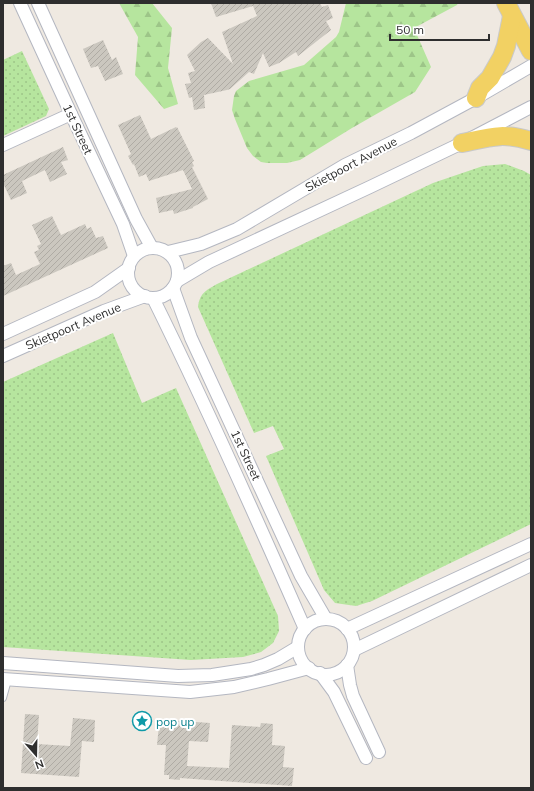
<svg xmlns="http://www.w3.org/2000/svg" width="534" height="791" font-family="Mulish,sans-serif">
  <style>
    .grass { fill: url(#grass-dots) }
    .forest { fill: url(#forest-firs) }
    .building { fill: url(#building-hatch) }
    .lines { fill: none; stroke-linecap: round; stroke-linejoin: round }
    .lane-casing { stroke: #b4b7c1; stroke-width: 8 }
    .street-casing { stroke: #b4b7c1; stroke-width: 14 }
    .primary-casing { stroke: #c9c9c9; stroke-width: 20 }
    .lane { stroke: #fff; stroke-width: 6 }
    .street { stroke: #fff; stroke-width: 12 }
    .primary { stroke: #f2d163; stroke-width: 18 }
    .labels { text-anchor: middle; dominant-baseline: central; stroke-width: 4; stroke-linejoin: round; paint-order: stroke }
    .street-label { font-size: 12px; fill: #2e2e2e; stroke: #fff }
    .culture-label { font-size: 12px; fill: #0d838f; stroke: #fff; text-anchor: start }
  </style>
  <defs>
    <pattern id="grass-dots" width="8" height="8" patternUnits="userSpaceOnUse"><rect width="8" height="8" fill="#b6e59e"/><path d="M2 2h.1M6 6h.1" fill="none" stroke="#9dc588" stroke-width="1.8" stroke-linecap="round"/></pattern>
    <pattern id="forest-firs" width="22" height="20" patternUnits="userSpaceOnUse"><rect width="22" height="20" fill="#b6e59e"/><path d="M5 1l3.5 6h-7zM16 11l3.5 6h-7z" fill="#9dc588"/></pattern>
    <pattern id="building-hatch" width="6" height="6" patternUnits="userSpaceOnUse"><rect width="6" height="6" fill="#cbc7bf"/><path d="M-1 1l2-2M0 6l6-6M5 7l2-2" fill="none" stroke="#afaba4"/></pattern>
  </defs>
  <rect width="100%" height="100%" fill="#efe9e1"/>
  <g class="grass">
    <path d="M22,51L49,109L46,116L3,136V60Z"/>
    <path d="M505,164L524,171L531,175V524L372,601L356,606L335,603L324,590L266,456L284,449L273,426L254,433L198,307C200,293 205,291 217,284L433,183L483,166Z"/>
    <path d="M113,333L142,403L176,388L278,616L279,631L273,643L261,652L243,657L191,660L3,647V382Z"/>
  </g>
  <g class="forest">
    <path d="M119,3H152L172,28L168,68L178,104L164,109L135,75L138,37Z"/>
    <path d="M346,3H458L457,5L414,28L431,67L415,92L352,128L300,160L287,163H267L261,162L253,156L247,148L235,119L232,110L234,96L236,91L249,81L304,65L336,37L339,32Z"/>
  </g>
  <g class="building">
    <path d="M211,3H320L322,7L328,5L333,18L326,21L331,30L298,56L296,52L279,63L269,67L263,53L254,74L249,72L230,89L227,90L204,95L205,108L194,110L192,97L189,98L185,84L191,83L188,73L195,71L187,55L201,42L208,38L233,64L222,32L257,16L253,6L216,17Z"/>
    <path d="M103,40L112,60L116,57L123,74L105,81L98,66L91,68L83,49Z"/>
    <path d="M140,115L151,139L176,127V128L177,127L194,161L192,162L194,166L192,167L208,199L193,207V208L174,214L173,210L159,213L156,198L192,189L183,170L149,181L146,174L139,177L134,164L133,165L128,156L131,154L118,125Z"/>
    <path d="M63,147L68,160L61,162L67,174L50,182L45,170L22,181L27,193L11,200L3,183V175Z"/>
    <path d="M52,216L61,235L85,224L87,229L91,227L96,238L103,236L108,248L3,296V266L11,263L16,275L40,264L34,252L39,250L37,246L41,244L32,225Z"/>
    <path d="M25,714L39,715L37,744L70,746L73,718L95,720L94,742L82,741L79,777L21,773Z"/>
    <path d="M168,720L210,723L208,742L189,741L187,766L229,768L232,725L260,727L261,723L273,724L272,745L285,746L283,767L294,768L292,786L180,778V780L169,779V775H164L166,745H157L159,725L167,726Z"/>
  </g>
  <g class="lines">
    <g class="lane-casing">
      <path id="lane" d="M3,698L8,680"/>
    </g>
    <g class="street-casing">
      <g id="street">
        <path d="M20,3L71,114L123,224L134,256"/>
        <path d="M38,3L136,219L152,248"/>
        <path d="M3,145L71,114"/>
        <circle cx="153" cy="273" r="25"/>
        <path d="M168,252L201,244L237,229L345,165L411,133L476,98L531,66"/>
        <path d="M177,281L209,262L370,187L462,143L531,107"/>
        <path d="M173,288L191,338L301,576L326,619"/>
        <path d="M153,298C207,407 256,517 305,629"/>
        <path d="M3,334L95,292L129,268"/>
        <path d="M3,356L104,311L145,296"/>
        <circle cx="326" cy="647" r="28"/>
        <path d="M347,629L531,544"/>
        <path d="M354,650L531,565"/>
        <path d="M3,663L178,676L212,675L251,669L264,665L278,659L298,647"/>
        <path d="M347,665L350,685L353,696L379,752"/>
        <path d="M320,673L334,692L366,758"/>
        <path d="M3,679L190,692L234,687L268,679L309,668"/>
      </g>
    </g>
    <g class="primary-casing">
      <g id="primary">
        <path d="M506,3L531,51"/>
        <path d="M476,98L480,88L490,78L502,57L506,46L512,16"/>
        <path d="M462,143C490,137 503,132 531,141"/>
      </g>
    </g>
    <use href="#lane" class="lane"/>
    <use href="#street" class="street"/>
    <use href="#primary" class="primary"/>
  </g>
  <defs>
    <g id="sight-ring" transform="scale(1)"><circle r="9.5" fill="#fff" stroke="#0f9aa8" stroke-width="1.5"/><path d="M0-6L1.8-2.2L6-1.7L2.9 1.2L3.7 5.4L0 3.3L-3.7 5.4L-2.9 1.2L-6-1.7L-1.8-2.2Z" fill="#0f9aa8"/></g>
  </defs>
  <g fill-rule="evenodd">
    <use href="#sight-ring" x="142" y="721"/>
  </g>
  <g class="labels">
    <g class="street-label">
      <text transform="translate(78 129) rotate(65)">1st Street</text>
      <text transform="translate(351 164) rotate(-28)">Skietpoort Avenue</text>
      <text transform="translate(73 326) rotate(-23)">Skietpoort Avenue</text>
      <text transform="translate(246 455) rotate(65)">1st Street</text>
    </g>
    <g class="culture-label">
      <text x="156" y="721">pop up</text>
    </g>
  </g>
  <rect width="534" height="791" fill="none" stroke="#2e2e2e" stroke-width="8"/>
  <g transform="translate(36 755) rotate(160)" stroke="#ffffff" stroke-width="3" paint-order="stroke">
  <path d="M0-3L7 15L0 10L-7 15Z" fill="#2e2e2e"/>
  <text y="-6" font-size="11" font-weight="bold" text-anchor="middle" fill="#2e2e2e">N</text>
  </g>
  <path d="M390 34v6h99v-6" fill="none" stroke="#2e2e2e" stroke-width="2"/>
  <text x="396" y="34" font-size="12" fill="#2e2e2e" stroke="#ffffff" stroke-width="3" paint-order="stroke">50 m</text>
</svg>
